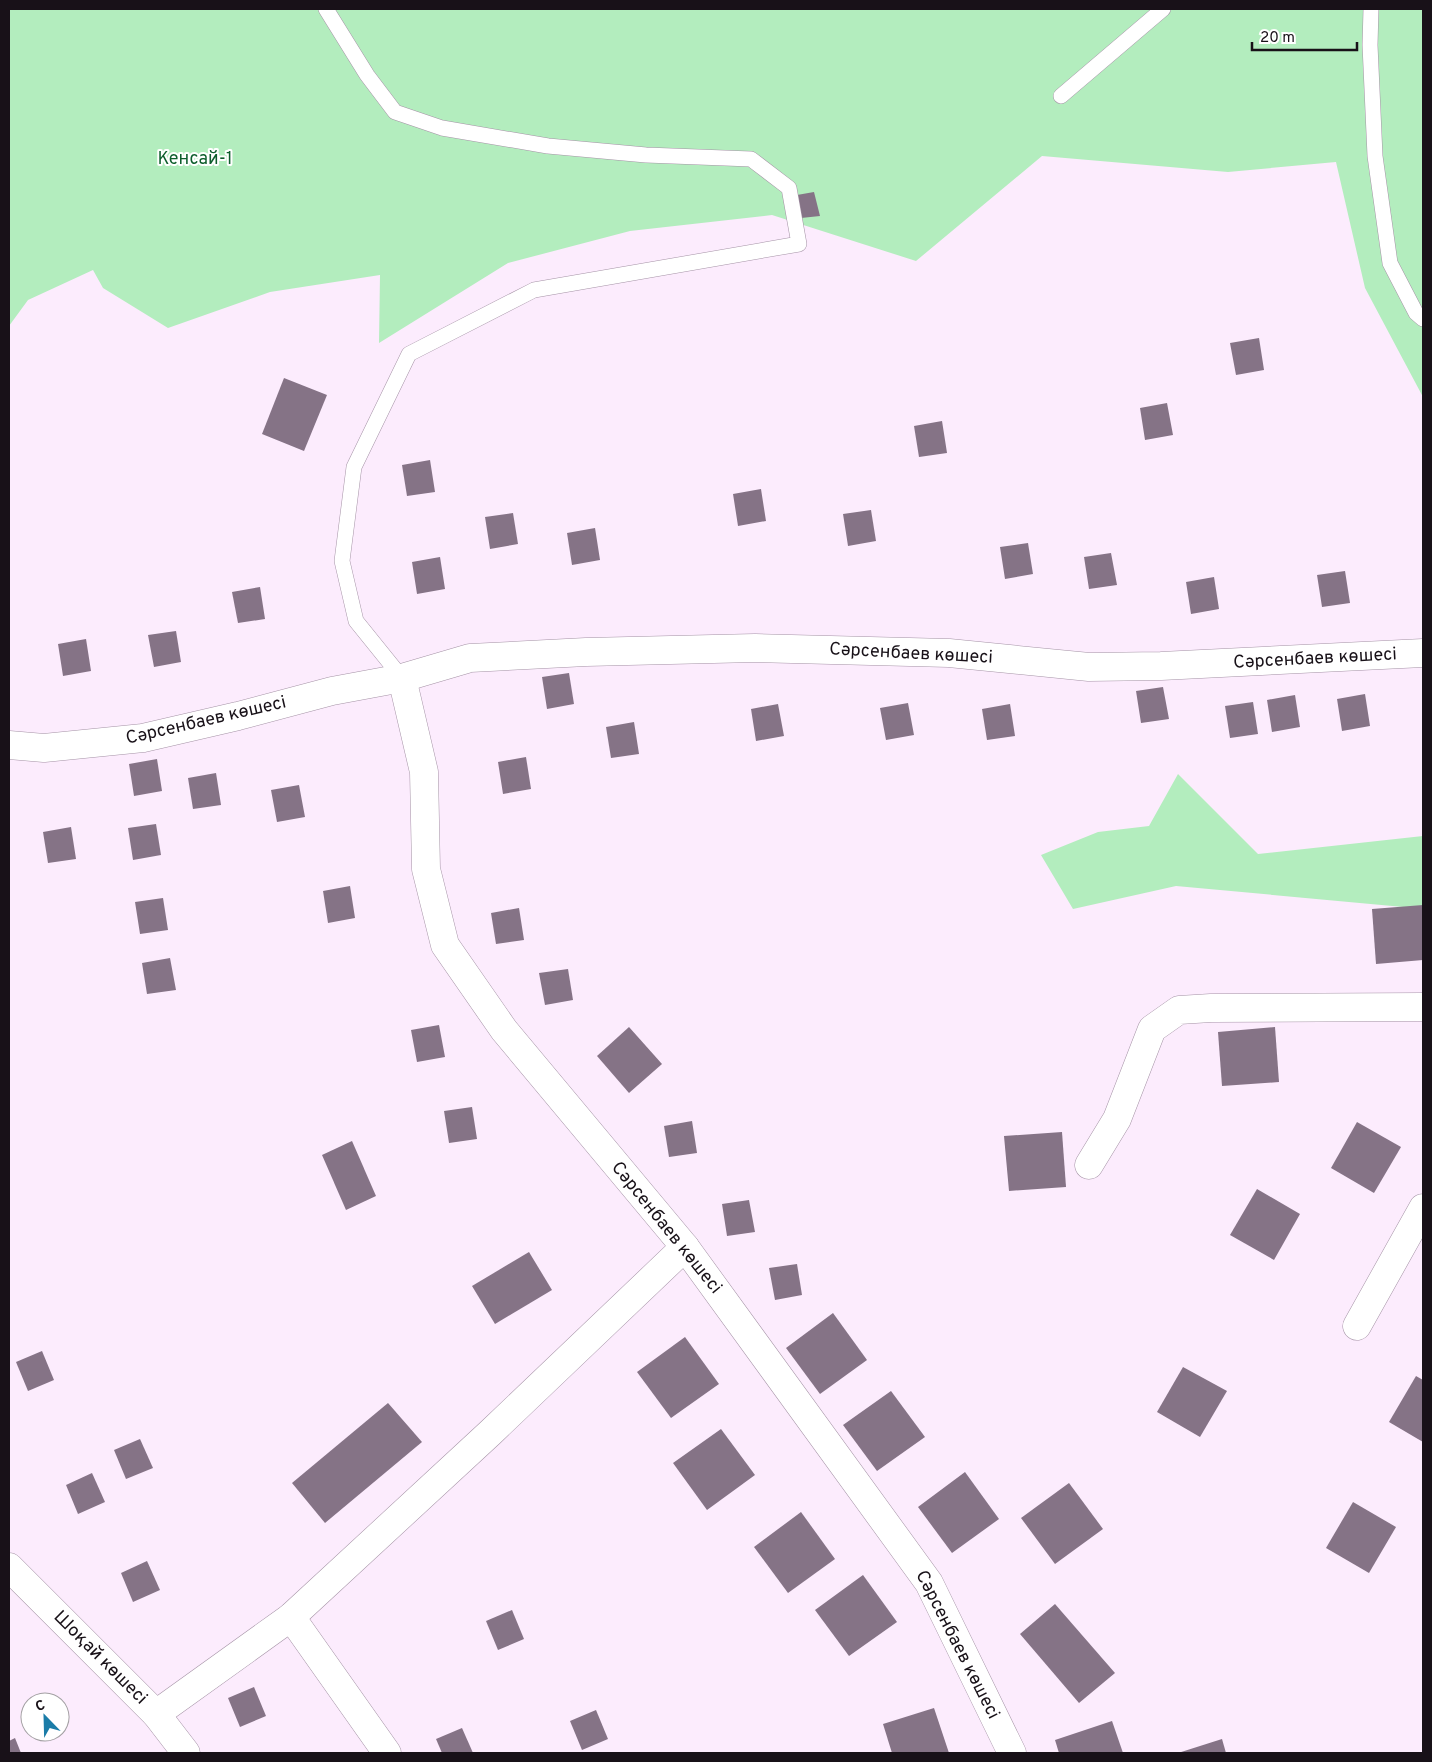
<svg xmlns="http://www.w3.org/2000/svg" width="1432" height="1762" font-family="Overpass,sans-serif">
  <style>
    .green { fill: #b3edbe }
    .building { fill: #857386 }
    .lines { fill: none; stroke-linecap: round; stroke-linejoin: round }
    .service-casing { stroke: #a593a6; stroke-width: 16 }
    .minor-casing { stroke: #a593a6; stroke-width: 29 }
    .tertiary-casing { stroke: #a593a6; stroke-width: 29 }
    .service { stroke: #fff; stroke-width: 15 }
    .minor { stroke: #fff; stroke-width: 28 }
    .tertiary { stroke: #fff; stroke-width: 28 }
    .labels { text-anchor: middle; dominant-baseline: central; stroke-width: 4; stroke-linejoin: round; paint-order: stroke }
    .park-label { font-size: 18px; fill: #0d5e2c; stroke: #fff }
    .street-label { font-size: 18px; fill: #181118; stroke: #fff }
  </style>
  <rect width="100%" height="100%" fill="#fcecfd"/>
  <g class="green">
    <path d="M9,9H1423V397L1365,288L1336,162L1228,172L1042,156L916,261L772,215L630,231L508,263L379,343L380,275L270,292L168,328L103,288L93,270L28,300L9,326Z"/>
    <path d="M1178,774L1258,854L1423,836V913L1414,908L1176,886L1073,909L1041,855L1098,832L1149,826Z"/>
  </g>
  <g class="building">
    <path d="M814,192L820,216L801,218L797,195Z"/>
    <path d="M1259,338L1264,370L1236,375L1230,343Z"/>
    <path d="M284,378L327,395L304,451L262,434Z"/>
    <path d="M1167,403L1173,435L1145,440L1140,408Z"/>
    <path d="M942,421L947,453L919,457L914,426Z"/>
    <path d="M430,460L435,492L407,496L402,465Z"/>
    <path d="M761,489L766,521L738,526L733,494Z"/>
    <path d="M871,510L876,541L848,546L843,514Z"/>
    <path d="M513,513L518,544L490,549L485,517Z"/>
    <path d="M595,528L600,560L572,565L567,533Z"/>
    <path d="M1028,543L1033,574L1005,579L1000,547Z"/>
    <path d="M1111,553L1117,585L1089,589L1084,557Z"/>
    <path d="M440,557L445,589L417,594L412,562Z"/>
    <path d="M1345,571L1350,603L1322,607L1317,575Z"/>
    <path d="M1214,577L1219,609L1191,614L1186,582Z"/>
    <path d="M260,587L265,619L238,623L232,592Z"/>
    <path d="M176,631L181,662L154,667L148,635Z"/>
    <path d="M86,639L91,671L63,676L58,644Z"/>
    <path d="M569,673L574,704L547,709L542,677Z"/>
    <path d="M1163,687L1169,719L1141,723L1136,691Z"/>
    <path d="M1365,694L1370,726L1342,731L1337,699Z"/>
    <path d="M1295,695L1300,727L1272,732L1267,700Z"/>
    <path d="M1253,702L1258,734L1230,738L1225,706Z"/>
    <path d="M908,703L914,735L886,740L880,708Z"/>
    <path d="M778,704L784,736L756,741L751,709Z"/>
    <path d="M1010,704L1015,736L987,740L982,709Z"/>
    <path d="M634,722L639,754L611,758L606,727Z"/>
    <path d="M526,757L531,789L503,794L498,762Z"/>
    <path d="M157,759L162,791L134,796L129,764Z"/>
    <path d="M216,773L221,805L193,809L188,778Z"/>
    <path d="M299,785L305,817L277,822L271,790Z"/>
    <path d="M156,824L161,855L133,860L128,828Z"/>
    <path d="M71,827L76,859L48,863L43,832Z"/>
    <path d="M350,886L355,918L328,923L323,891Z"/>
    <path d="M163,898L168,930L140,934L135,902Z"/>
    <path d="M1423,905V960L1376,964L1372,909Z"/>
    <path d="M519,908L524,940L496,944L491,913Z"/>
    <path d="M170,958L176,990L147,994L142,963Z"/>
    <path d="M568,969L573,1000L545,1005L539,973Z"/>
    <path d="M439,1025L445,1057L417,1062L411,1030Z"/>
    <path d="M629,1027L662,1064L629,1093L597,1056Z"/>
    <path d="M1275,1027L1279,1082L1222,1086L1218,1032Z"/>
    <path d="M472,1107L477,1139L449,1143L444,1111Z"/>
    <path d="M692,1121L697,1153L669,1157L664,1126Z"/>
    <path d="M1357,1122L1401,1147L1374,1193L1331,1168Z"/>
    <path d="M1062,1132L1066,1187L1009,1191L1004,1136Z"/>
    <path d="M352,1141L376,1196L346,1210L322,1155Z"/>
    <path d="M1257,1189L1300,1214L1274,1260L1230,1235Z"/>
    <path d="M749,1200L755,1232L727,1236L722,1204Z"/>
    <path d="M529,1252L552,1290L495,1324L472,1286Z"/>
    <path d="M797,1264L802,1295L775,1300L769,1268Z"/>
    <path d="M833,1313L867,1360L820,1394L786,1348Z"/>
    <path d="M685,1337L719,1384L671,1418L637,1372Z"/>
    <path d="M42,1351L54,1380L28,1391L16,1362Z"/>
    <path d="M1183,1367L1227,1391L1200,1437L1157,1412Z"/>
    <path d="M1416,1376L1423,1380V1442L1389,1422Z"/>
    <path d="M891,1391L925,1437L877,1471L843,1425Z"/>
    <path d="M388,1403L422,1442L325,1523L292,1483Z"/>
    <path d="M721,1429L755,1475L707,1510L673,1463Z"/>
    <path d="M140,1439L153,1468L126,1479L114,1450Z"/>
    <path d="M965,1472L999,1519L952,1553L918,1507Z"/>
    <path d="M92,1473L105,1502L78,1514L66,1485Z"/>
    <path d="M1069,1483L1103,1529L1055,1564L1021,1518Z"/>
    <path d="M1353,1502L1396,1527L1369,1573L1326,1548Z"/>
    <path d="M801,1512L835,1559L788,1593L754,1547Z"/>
    <path d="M147,1561L160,1590L133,1602L121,1573Z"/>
    <path d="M863,1575L897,1622L849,1656L815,1610Z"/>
    <path d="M1055,1604L1115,1673L1079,1703L1020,1634Z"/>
    <path d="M512,1610L524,1639L498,1650L486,1621Z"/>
    <path d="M254,1687L266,1716L240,1727L228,1698Z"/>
    <path d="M934,1708L949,1753H892L883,1724Z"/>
    <path d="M596,1710L608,1739L582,1750L570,1721Z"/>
    <path d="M1112,1721L1123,1753H1059L1055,1740Z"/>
    <path d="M462,1728L473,1753H442L436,1739Z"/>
    <path d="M15,1738L21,1753H9V1741Z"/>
    <path d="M1222,1739L1226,1753H1178Z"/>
  </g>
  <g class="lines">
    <g class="service-casing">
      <g id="service">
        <path d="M326,9L367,75L395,112L442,128L548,146L646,155L751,159L789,188L799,244L534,290L409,354L354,467L342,561L356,621L402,678"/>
        <path d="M1371,9L1370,45L1375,156L1390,263L1416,313L1423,319"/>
        <path d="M1061,96L1163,9"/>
      </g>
    </g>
    <g class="minor-casing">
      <g id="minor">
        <path d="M402,678L424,772L426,869L445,945L504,1030L685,1247L929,1583L1012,1753"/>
        <path d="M9,745L44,748L143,738L238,716L332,691L402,678L470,658L586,652L755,648L949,653L1089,667L1161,666L1423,653"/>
        <path d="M1089,1165L1117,1119L1152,1029L1179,1010L1211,1008L1423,1007"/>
        <path d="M1357,1326L1423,1208"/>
        <path d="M291,1617L387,1753"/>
        <path d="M156,1714L291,1617L490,1433L685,1247"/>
      </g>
    </g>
    <g class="tertiary-casing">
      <path id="tertiary" d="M9,1567L156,1714L186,1753"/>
    </g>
    <use href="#service" class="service"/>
    <use href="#minor" class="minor"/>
    <use href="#tertiary" class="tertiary"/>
  </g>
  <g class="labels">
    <g class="park-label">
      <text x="195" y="159">Кенсай-1</text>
    </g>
    <g class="street-label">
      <text transform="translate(911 654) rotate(3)">Сәрсенбаев көшесі</text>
      <text transform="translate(1315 659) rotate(-3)">Сәрсенбаев көшесі</text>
      <text transform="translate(206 721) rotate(-13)">Сәрсенбаев көшесі</text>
      <text transform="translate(666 1228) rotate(51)">Сәрсенбаев көшесі</text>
      <text transform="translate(957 1645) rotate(63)">Сәрсенбаев көшесі</text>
      <text transform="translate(100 1658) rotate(45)">Шоқай көшесі</text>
    </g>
  </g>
  <rect width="1432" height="1762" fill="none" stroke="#181118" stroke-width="20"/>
  <g transform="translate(45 1717) rotate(337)"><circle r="24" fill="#ffffff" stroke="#a3a0a3"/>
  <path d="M0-4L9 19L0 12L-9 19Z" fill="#1b7ca8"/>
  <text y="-8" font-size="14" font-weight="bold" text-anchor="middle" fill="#181118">С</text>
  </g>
  <path d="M1252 42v8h105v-8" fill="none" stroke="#181118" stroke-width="2.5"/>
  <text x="1260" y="42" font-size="15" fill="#181118" stroke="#ffffff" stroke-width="4" paint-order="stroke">20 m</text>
</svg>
